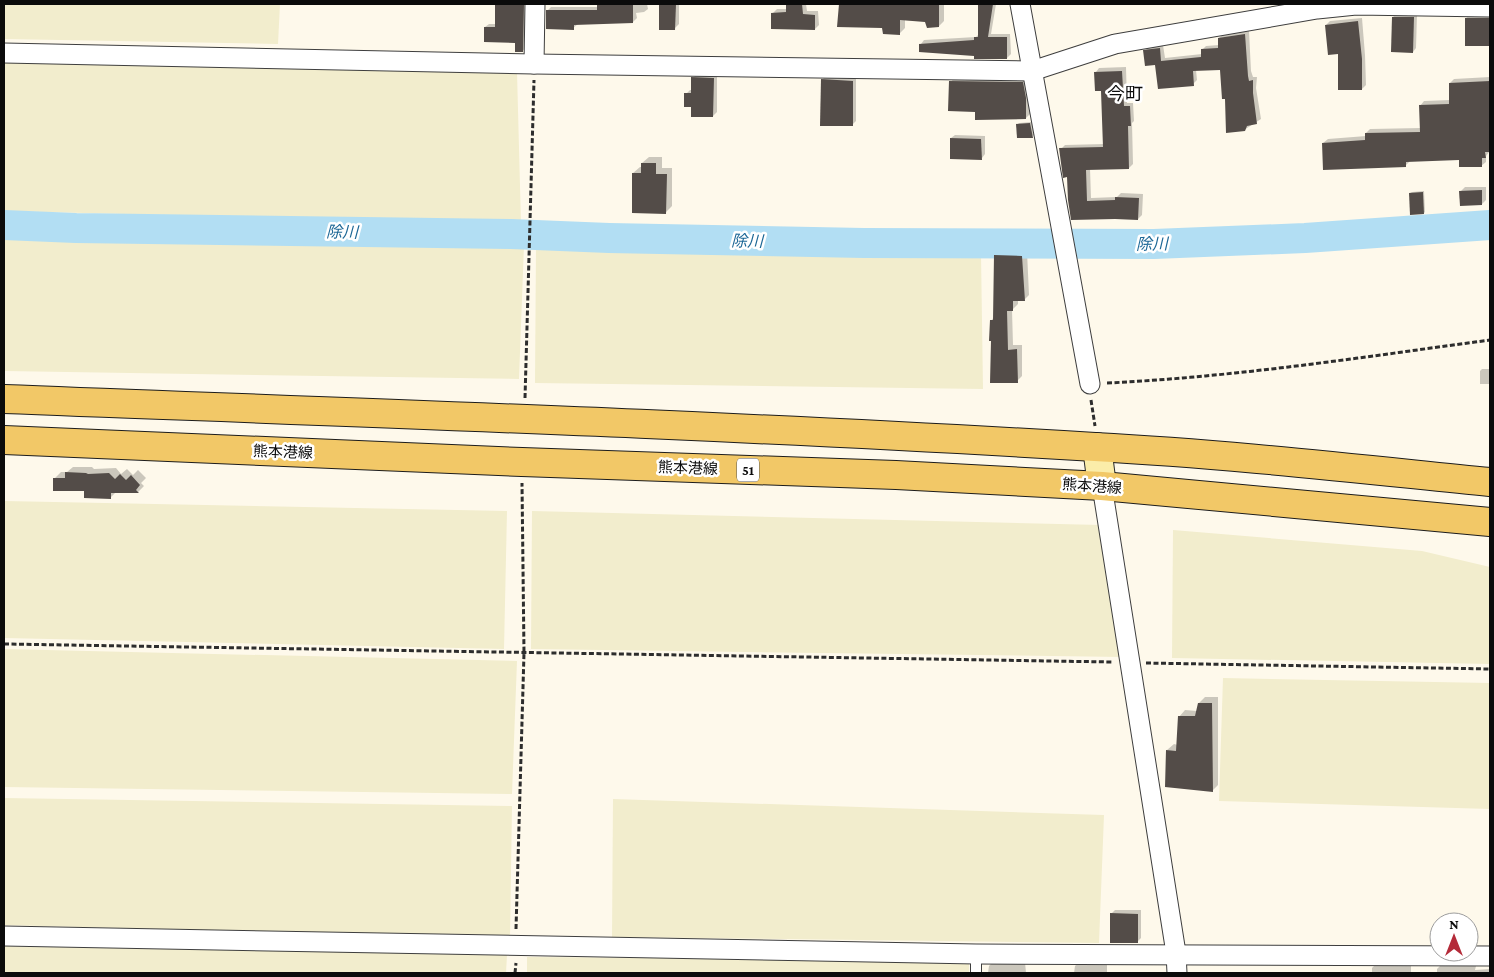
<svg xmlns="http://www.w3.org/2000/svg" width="1494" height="977" font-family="'Crimson Pro','Noto Sans JP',serif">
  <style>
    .farmland { fill: #f2edcd }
    .shadow { fill: #0003 }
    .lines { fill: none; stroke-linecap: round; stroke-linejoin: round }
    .river { stroke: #b2def3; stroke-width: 30 }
    .building { fill: #534c48 }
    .lane-casing { stroke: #3e3e3e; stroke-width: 12 }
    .street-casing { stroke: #3e3e3e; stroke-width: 21 }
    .secondary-casing { stroke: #2d2d2d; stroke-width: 30 }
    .primary-casing { stroke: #1c1c1c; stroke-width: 30 }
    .path { stroke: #2d2d2d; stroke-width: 3; stroke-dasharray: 5 2.5; stroke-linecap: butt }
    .lane { stroke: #fff; stroke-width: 10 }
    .street { stroke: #fff; stroke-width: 19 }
    .secondary { stroke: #fbeda9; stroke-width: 28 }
    .primary { stroke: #f2c867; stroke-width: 28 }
    .labels { text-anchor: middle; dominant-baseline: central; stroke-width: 5; stroke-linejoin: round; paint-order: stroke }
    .shield { fill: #fff; stroke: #545454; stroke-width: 1 }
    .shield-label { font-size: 14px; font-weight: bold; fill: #0b0b0b }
    .street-label { font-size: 15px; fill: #0b0b0b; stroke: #fff }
    .water-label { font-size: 16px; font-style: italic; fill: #1c6796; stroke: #fff }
    .quarter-label { font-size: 18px; fill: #0b0b0b; stroke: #fff }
  </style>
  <rect width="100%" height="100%" fill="#fef9eb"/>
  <g class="farmland">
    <path d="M4,4H280L278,44L4,39Z"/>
    <path d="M4,62L517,72L521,224L4,211Z"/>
    <path d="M4,234L524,245L519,379L4,371Z"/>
    <path d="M536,246L981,254L983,389L535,383Z"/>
    <path d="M4,501L507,511L504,649L4,638Z"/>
    <path d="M532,511L1101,525L1122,657L531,649Z"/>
    <path d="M1173,530L1422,551L1490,567V664L1172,658Z"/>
    <path d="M4,649L517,661L512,794L4,787Z"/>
    <path d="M1223,678L1490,683V809L1219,801Z"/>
    <path d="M4,798L512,806L510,938L4,925Z"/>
    <path d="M613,799L1104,815L1099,943L612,937Z"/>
    <path d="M4,946L507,955L506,973H4Z"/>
    <path d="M527,957L969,960V973H527Z"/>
  </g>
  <g class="shadow">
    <path d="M496,4H526V48L522,51L516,42L485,27L489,24H496Z"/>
    <path d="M600,4H647L648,9L644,12L636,13L637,18L633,22L578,24L573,28L547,11L551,7H597Z"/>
    <path d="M661,4H679V24L675,28H661Z"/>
    <path d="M787,4H806L807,11H818L819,25L815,29L773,13L777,9H787Z"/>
    <path d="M840,4H944V21L939,26L926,21L905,20V28L899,34L883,26H841Z"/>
    <path d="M979,4H996L991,34H1010L1011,54L1007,58L975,54L921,44L924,40L976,37L979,34Z"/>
    <path d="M1397,13L1417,14L1416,48L1413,52L1393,17Z"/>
    <path d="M1471,14H1490V45H1466V18Z"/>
    <path d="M1362,18L1365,55L1366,85L1362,89L1340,53L1326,25L1330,21Z"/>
    <path d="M1249,31L1251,71L1253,77H1257L1256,88L1261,119L1244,130L1226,98L1222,68L1196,70L1197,80L1193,84L1156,63L1145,51L1149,47L1163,45L1165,58L1202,54V50L1206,46L1219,45V38L1223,34Z"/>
    <path d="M1126,67L1127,103H1133L1134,121L1132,123L1133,164L1129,168H1090L1091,198L1117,197L1121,193L1143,194L1142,215L1138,219L1115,217L1072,219L1068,176L1061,149L1065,145L1105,144L1103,89L1096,72L1099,68Z"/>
    <path d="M697,74H717V112L713,116L693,106L686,94L690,90H692L693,78Z"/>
    <path d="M826,76L856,78V121L852,125L822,80Z"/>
    <path d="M1490,77V151L1486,156V162L1481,166L1460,159L1410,161L1405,166L1323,143L1328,139L1366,136V133L1370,129L1421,128L1420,106L1424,101L1450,100V83L1454,79Z"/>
    <path d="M954,78L1027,79L1029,93L1030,114L1026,118L976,111L951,82Z"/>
    <path d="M1032,122L1034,135L1033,136L1018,124L1019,123Z"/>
    <path d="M955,135L985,136V154L982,158L951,138Z"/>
    <path d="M649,157H662V168H672V206L666,212L633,173L640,167H642V163Z"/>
    <path d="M1465,187H1486V200L1482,204L1461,191Z"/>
    <path d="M1424,191L1425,212L1424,213L1410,193L1412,192Z"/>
    <path d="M1000,250L1027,251L1029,295L1024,300H1018V304L1012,310L1013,345H1022V376L1017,381L991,321L994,317L995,255Z"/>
    <path d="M1482,369H1490V384H1480V371Z"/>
    <path d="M73,467H92L94,469L116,468L121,474L127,469L133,475L138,470L146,478L141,483L144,486L138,492L117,491L110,498L55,478L61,472H67Z"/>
    <path d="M1205,697H1218V785L1212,791L1167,750L1174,744L1178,745L1179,717L1185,710L1197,711L1199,703Z"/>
    <path d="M1115,910H1141V938L1137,942L1111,914Z"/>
    <path d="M993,962H1025L1026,973H988L989,966Z"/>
    <path d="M1079,962H1107V973H1074L1075,966Z"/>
    <path d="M1375,965H1411V973H1372V968Z"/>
    <path d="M1441,965L1476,966L1475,970L1490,969V973H1437V969Z"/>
  </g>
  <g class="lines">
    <path class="river" d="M4,225L76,228L511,234L609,238L864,243L1154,244L1305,238L1490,225"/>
  </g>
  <g class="building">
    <path d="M495,4H524L523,52H515V43L484,42V27H495Z"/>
    <path d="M597,4H633V23L574,25V30L546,29V10H597Z"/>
    <path d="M659,4H676L675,30H659Z"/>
    <path d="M786,4H802L803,14L815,15V30L771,29V13L786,12Z"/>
    <path d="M839,4H939V27L927,28L925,22L900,20V35L883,34L882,28L837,27Z"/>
    <path d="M978,4H993L988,37H1007V59H974V56L919,52V44L974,40V37H978Z"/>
    <path d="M1392,17H1414L1413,53L1391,52Z"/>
    <rect x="1465" y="18" width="25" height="28"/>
    <path d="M1358,21L1362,59V90H1338V54L1328,55L1325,25Z"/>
    <path d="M1245,34L1248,76L1249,81L1253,80V93L1257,124L1247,126L1245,131L1226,133L1225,99H1222L1220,70L1193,71L1194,86L1158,89L1155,65L1145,66L1143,50L1160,48L1161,61L1201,57V49L1218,48V38Z"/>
    <path d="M1122,71L1124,106H1130L1131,126H1128L1129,169L1086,170L1087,201L1115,200V197L1139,198L1138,220L1115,219L1071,220L1068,200L1067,177L1063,178L1059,148L1103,147L1101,91H1095L1094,72Z"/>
    <path d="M691,77L714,78L713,117H691V107H684V93H691Z"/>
    <path d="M821,79L853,81V126H820Z"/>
    <path d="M949,81L1023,82L1026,98V119L975,120V112L948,111Z"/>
    <path d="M1490,81V152H1485L1486,158H1482V167H1459V160L1406,162V167L1323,170L1322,143L1365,140V133L1420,132L1419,105L1449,104V83Z"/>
    <path d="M1030,123L1033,138H1017L1016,124Z"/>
    <path d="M950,138L981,139L982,160L950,159Z"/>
    <path d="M641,163H656V174H667L666,214L632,213V173H641Z"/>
    <path d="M1482,190V205L1460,206L1459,191Z"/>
    <path d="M1423,192L1424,214L1410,215L1409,193Z"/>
    <path d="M994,255L1022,256L1025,301H1013V311H1007L1008,350L1017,349L1018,383H990L991,341H989L990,320H993Z"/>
    <path d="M65,472L86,473L88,474L109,473L115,479L120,474L126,480L131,475L140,485L136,490L139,493H111V499L84,498V491H53V478H65Z"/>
    <path d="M1198,703H1212L1213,792L1165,787L1166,750L1176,751L1178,716H1195Z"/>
    <path d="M1110,913L1138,914V943H1110Z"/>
  </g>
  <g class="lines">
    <g class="lane-casing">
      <path id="lane" d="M976,973V954"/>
    </g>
    <g class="street-casing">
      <g id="street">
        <path d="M1020,4L1090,384"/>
        <path d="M4,53L534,64L1032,71L1115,44L1317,9L1356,5L1490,7"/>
        <path d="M534,64L535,4"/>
        <path d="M1102,486L1176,953L1177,973"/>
        <path d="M4,936L976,954L1490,956"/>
      </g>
    </g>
    <g class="secondary-casing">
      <path id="secondary" d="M1097,447L1102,486"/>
    </g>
    <g class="primary-casing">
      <g id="primary">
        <path d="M4,399C368,413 732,425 1095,447C1227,454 1359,469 1490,482"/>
        <path d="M4,440L522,462L896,475L1102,486L1490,522"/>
      </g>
    </g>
    <g class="path">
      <path d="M1107,383C1236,377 1363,357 1490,340"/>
      <path d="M525,398L534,80"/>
      <path d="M1091,400L1095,426"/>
      <path d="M4,644L1112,662"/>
      <path d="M1146,663L1490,669"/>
      <path d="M516,929L524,653L522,483"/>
      <path d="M515,973L516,963"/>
    </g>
    <use href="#lane" class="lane"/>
    <use href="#street" class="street"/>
    <use href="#secondary" class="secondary"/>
    <use href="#primary" class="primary"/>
  </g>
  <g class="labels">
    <rect class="shield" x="737" y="458.5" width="22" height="23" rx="4"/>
    <g class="shield-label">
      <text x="748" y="470">51</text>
    </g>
    <g class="street-label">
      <text transform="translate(283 452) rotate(2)">熊本港線</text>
      <text transform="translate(688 468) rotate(2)">熊本港線</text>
      <text transform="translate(1092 486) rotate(4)">熊本港線</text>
    </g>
    <g class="water-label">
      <text transform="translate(342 232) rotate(1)">除川</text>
      <text transform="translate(747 241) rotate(1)">除川</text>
      <text transform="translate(1152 244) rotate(-1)">除川</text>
    </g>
    <g class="quarter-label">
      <text x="1125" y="94">今町</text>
    </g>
  </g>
  <rect width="1494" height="977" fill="none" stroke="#0b0b0b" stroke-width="10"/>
  <g transform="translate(1454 937)"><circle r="24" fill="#ffffff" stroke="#9d9d9d"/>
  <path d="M0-4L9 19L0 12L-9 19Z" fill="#b42b39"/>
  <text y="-8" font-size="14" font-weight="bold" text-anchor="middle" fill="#0b0b0b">N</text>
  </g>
</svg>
